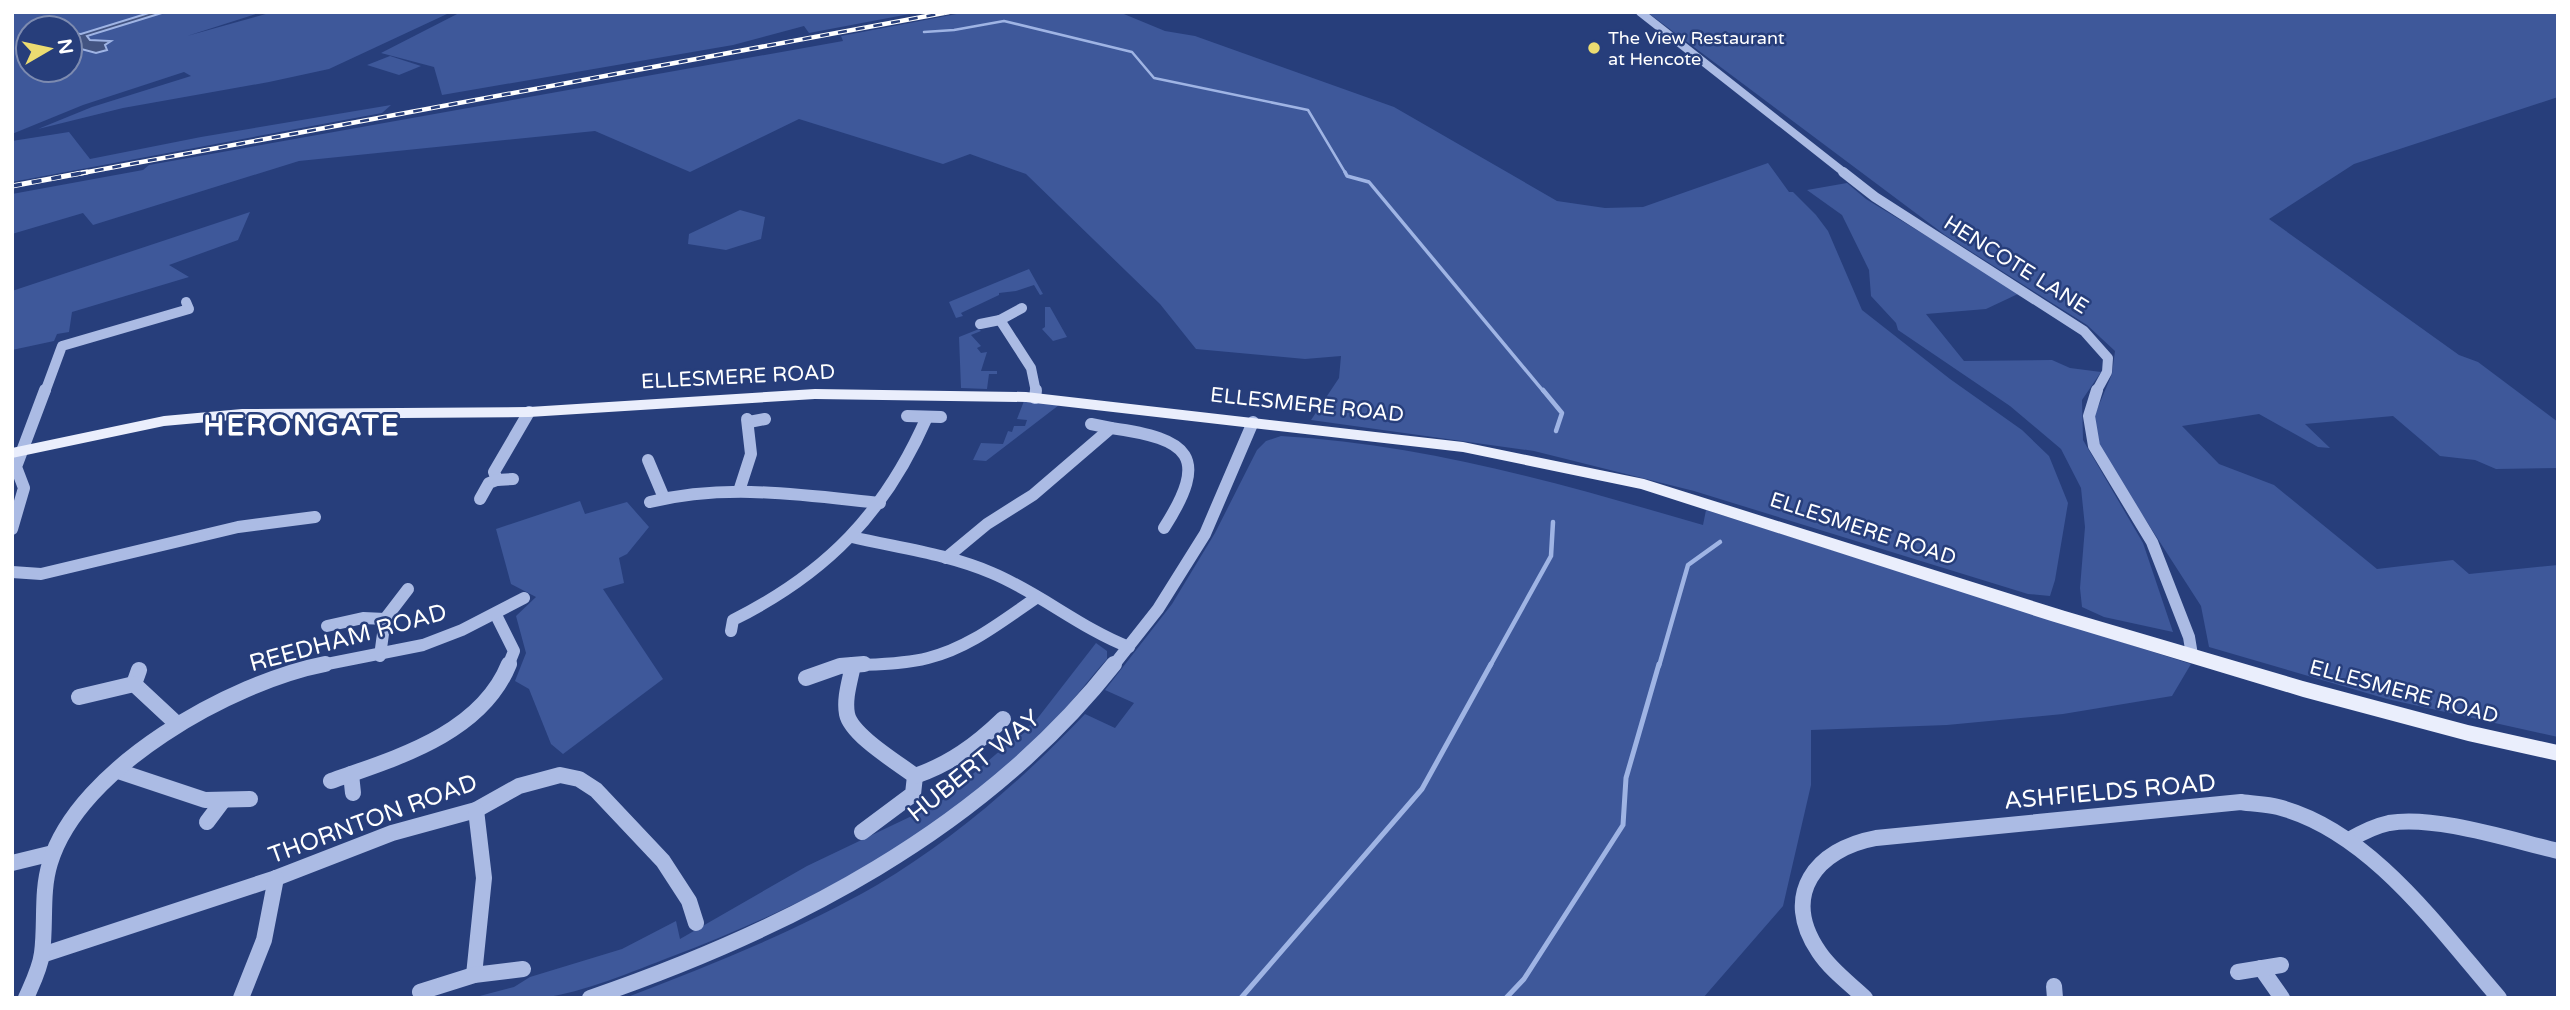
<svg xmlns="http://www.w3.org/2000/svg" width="2570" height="1010" font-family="'Varela Round',sans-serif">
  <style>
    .green { fill: #3e589a; fill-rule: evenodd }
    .water { fill: #435481; stroke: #9fb4e4; stroke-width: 2 }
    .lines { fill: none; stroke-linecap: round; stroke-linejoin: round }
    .stream-far3 { stroke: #9fb4e4; stroke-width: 2.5 }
    .stream-far2 { stroke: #9fb4e4; stroke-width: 3.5 }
    .stream-far1 { stroke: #9fb4e4; stroke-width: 4.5 }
    .stream { stroke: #9fb4e4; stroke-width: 5 }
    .minor-far3 { stroke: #abbbe4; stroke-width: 8 }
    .minor-far2 { stroke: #abbbe4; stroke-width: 10 }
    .minor-far1 { stroke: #abbbe4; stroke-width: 12 }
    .minor { stroke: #abbbe4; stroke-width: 16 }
    .major { fill: #eaeefc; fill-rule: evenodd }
    .rail-far1-casing { stroke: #fff; stroke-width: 4.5 }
    .rail-casing { stroke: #fff; stroke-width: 5 }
    .rail-far1 { stroke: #273e7b; stroke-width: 2.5; stroke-dasharray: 9; stroke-linecap: butt }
    .rail { stroke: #273e7b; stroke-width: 3.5; stroke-dasharray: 10; stroke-linecap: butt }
    .poi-dot { fill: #ecdc71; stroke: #273e7b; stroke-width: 2.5 }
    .labels { text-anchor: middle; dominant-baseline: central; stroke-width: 5; stroke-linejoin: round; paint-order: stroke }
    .far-poi-label { font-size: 18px; fill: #fff; stroke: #273e7b; text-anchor: start }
    .street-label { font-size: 21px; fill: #fff; stroke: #273e7b }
    .near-street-label { font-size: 24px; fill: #fff; stroke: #273e7b }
    .district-label { font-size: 28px; font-weight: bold; letter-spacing: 2px; fill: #fff; stroke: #273e7b }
  </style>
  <rect width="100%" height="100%" fill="#273e7b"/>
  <g class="green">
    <path d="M12,12H262L187,36L273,12L447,14L329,69L269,82L123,108L38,129L92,107L191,76L184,72L83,105L12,134ZM28,28H70V70H28Z"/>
    <path d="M461,12H920L809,33L804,26L733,45L442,95L434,67L381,53Z"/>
    <path d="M967,12H1119L1165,31L1195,36L1394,107L1557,201L1605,208L1643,207L1768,163L1789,192H1793L1816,215L1828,231L1862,310L1950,379L2022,430L2049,456L2068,503L2055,580L2050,596L2028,594L1694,491L1534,451L1311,420L1339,378L1341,356L1305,359L1196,349L1160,304L1026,174L970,154L943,164L799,119L690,172L595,131L299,161L93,225L83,213L12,234V194L143,170L149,165L843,41L841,36Z"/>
    <path d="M1647,12H2558V97L2354,164L2269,219L2459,355L2478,362L2558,422V468L2496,469L2475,460L2440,456L2393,416L2305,424L2330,448L2318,447L2259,414L2182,426L2219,464L2274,485L2377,569L2453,560L2469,574L2558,565V737L2387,699L2209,647L2201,606L2100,449L2093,419L2112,374L2115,351L2087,325L1945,235Z"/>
    <path d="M390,56L421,66L399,75L367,65Z"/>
    <path d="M391,105L382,113L12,182V141L69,132L90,159L201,137Z"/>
    <path d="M1847,183L1866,199L2020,293L1986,309L1926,314L1964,361L2052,360L2070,368L2101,372L2082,400L2083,440L2143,543L2173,632L2104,617L2082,607L2080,588L2085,527L2081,488L2061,449L2010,406L1898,330L1896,323L1871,296L1869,270L1842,215L1807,190Z"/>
    <path d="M740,210L765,217L761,239L726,250L688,244L689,234Z"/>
    <path d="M250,212L238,240L169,265L189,277L72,312L69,332L57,334L54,341L12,350V291Z"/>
    <path d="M1029,269L1043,294L1040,295L1034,285L1016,291L999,293V295L961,313L963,316L956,318L949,302Z"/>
    <path d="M1045,307H1050L1067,337L1053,341L1042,329L1045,327Z"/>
    <path d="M979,329L981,331L971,335L981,346L977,348L981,353L987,352L981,371H997V374H989L987,389L961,388L959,337Z"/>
    <path d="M1024,401L1059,405L986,461L973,460L981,443L1003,444L1008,431L1012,432L1014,426H1025L1027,420L1017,419Z"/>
    <path d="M1281,436C1425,444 1565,485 1703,525L1706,510L2191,664L2172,696L2063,714L1947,725L1811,730V785L1783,906L1703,998H625C711,965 797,931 877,885C955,839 1023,779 1085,714L1115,728L1134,703L1105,690L1172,604L1215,533L1257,450L1266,441Z"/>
    <path d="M580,501L585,514L627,502L649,527L627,554L619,558L624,583L603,589L663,679L563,754L551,744L529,689L515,681L526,653L516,616L536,597L511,584L496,529Z"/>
    <path d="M1096,643L1107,651V659C1089,679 1073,701 1055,720C953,829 811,904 673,956C631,972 586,992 541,998C519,1000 495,998 472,998L514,987L530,977L622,949L676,921L680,939L807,866L939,803L1037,719Z"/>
  </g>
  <path class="water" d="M152,12H165L87,36L90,40L111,41L105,45L107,50L96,53L70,46V33L81,34Z"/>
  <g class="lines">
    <path class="stream-far3" d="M924,32L954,30L1004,21L1132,52L1154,78L1308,110L1346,174"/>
    <path class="stream-far2" d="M1345,172L1347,176L1369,182L1544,392"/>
    <g class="stream-far1">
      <path d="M1543,390L1562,413L1556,431"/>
      <path d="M1490,666L1551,556L1553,522"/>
      <path d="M1659,666L1688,565L1720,542"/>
    </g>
    <g class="stream">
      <path d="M1241,998L1422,789L1491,664"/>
      <path d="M1506,998L1524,979L1623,825L1626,778L1659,664"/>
    </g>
    <path class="minor-far3" d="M1640,12L1846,174"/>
    <g class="minor-far2">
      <path d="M1843,172L1875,197L2084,331L2108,358L2107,372L2096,392"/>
      <path d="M1022,308L1000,320L1031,368L1036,392"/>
      <path d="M980,324L1000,320"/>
      <path d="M45,392L62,346L189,309L186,302"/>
    </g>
    <g class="minor-far1">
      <path d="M2097,390L2089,416L2094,446L2152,542L2189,637L2192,655"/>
      <path d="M1035,398L1036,390"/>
      <path d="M907,416L941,417"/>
      <path d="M749,422L765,419"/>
      <path d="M1091,424L1111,428"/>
      <path d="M648,460L664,498"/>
      <path d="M513,479L497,480L494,472L529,412"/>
      <path d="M740,488L751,454L747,419"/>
      <path d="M480,499L489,483L497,480"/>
      <path d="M650,502C727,483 802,495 880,503"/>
      <path d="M12,529L24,488L16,467L45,390"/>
      <path d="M852,537C899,548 948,554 992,573C1040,593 1080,628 1129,647"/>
      <path d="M946,558L987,524L1033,495L1111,428C1190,439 1210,456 1164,528"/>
      <path d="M12,572L41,574L238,527L315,517"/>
      <path d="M496,615L514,651L508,666"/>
      <path d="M327,626L363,618L385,619"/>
      <path d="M731,631L733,620C827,573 885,513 927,417"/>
      <path d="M380,656L385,619L408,589"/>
      <path d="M317,666L423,645L462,630L524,598"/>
      <path d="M842,666C870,664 901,665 928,658C969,648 1002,621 1036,598"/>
      <path d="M1113,666L1158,609L1205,534L1253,422"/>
    </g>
    <g class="minor">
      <path d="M853,665C850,681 844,698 847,714C851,735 898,763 915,776L913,794L862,832"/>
      <path d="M139,670L134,684L177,724"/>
      <path d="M806,678L840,666L864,664"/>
      <path d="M79,697L134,684"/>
      <path d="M118,771L205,800L250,799"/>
      <path d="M351,774L353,793"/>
      <path d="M915,776C950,764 976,745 1003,719"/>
      <path d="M331,781C396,758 481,734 509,664"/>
      <path d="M207,822L222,802"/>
      <path d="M2349,840C2361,833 2375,826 2389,823C2435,815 2511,840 2558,851"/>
      <path d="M12,863L53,853"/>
      <path d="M42,955L276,878L392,833L476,810L519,786L560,775L579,779L596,790L663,861L689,901L696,923"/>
      <path d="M2261,968L2282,998"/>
      <path d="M2238,972L2281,965"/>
      <path d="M474,975L484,878L476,810"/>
      <path d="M2054,986L2055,998"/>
      <path d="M420,992L474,975L523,969"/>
      <path d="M26,998C32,984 40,969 42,953C46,923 41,892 50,863C79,767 232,682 325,664"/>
      <path d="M241,998L264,940L276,878"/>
      <path d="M590,998C788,930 982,831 1114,664"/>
      <path d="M1865,998C1849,983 1831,970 1819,952C1780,895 1816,849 1876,838L2241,802C2253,804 2266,804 2278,807C2371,831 2439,929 2499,998"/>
    </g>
    <path class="major" d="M815,389L1026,392L1463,442L1644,479L2065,611L2303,681L2468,725L2558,745V761L2468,741L2303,697L2051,621L1641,489L1463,452L1026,402L815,399L529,417L242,419L164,426L12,458V448L164,416L242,409L529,407Z"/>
    <g class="rail-far1-casing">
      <path id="rail-far1" d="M77,174L949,12"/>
    </g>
    <g class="rail-casing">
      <path id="rail" d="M12,186L87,172"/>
    </g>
    <use href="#rail-far1" class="rail-far1"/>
    <use href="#rail" class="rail"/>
  </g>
  <circle class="poi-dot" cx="1594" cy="48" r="7"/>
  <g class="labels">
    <g class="far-poi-label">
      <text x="1608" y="38">The View Restaurant<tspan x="1608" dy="21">at Hencote</tspan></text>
    </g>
    <g class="street-label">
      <text transform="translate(2016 265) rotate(32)">HENCOTE LANE</text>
      <text transform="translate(738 377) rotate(-3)">ELLESMERE ROAD</text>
      <text transform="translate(1307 405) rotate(6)">ELLESMERE ROAD</text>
      <text transform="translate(1863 529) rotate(18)">ELLESMERE ROAD</text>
      <text transform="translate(2404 692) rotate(15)">ELLESMERE ROAD</text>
    </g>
    <g class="near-street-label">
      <text transform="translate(348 638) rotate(-15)">REEDHAM ROAD</text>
      <text transform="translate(974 766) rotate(-39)">HUBERT WAY</text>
      <text transform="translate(2110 792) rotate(-5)">ASHFIELDS ROAD</text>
      <text transform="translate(373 819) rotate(-20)">THORNTON ROAD</text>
    </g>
    <g class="district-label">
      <text x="302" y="426">HERONGATE</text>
    </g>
  </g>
  <rect width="2570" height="1010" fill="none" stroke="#ffffff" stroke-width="28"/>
  <g transform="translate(49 49) rotate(81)"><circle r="33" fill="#273e7b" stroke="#7d8bb0" stroke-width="2"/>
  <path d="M0-5L12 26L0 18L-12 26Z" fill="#ecdc71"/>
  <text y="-10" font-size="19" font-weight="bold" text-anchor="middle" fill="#ffffff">N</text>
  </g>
</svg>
